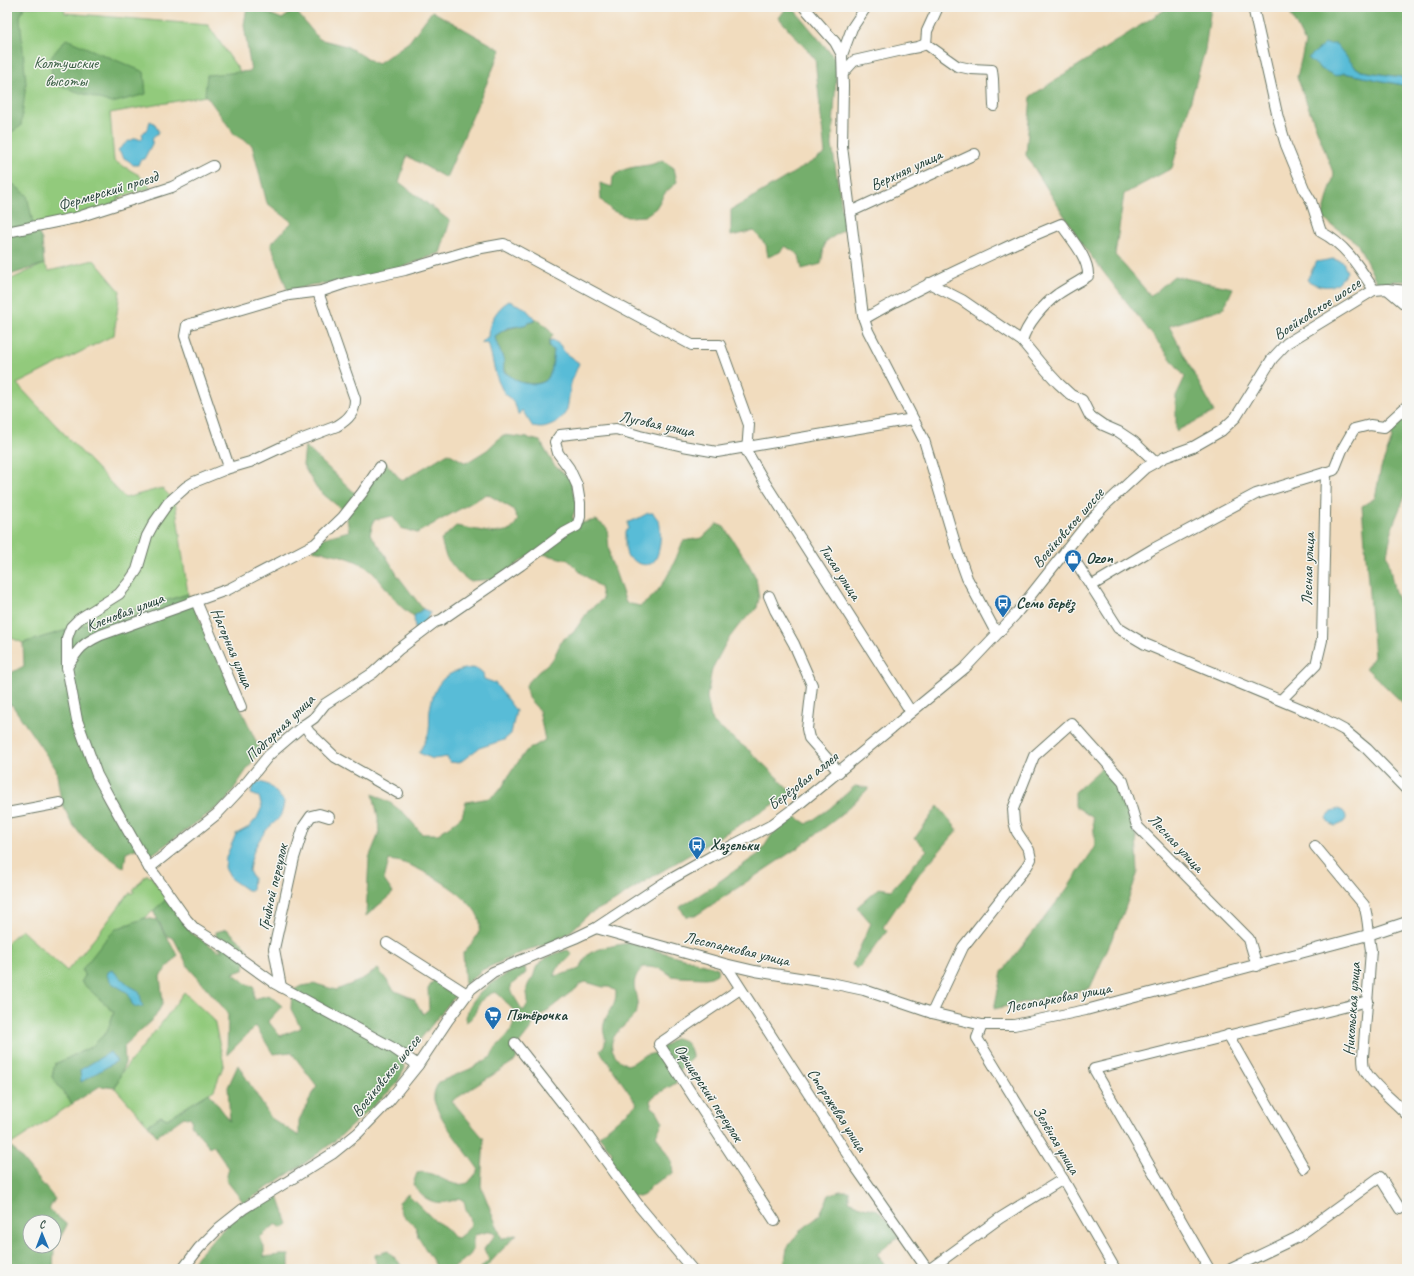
<svg xmlns="http://www.w3.org/2000/svg" width="1414" height="1276" font-family="Caveat,sans-serif">
  <style>
    .green { fill: #92ca7c; stroke: #588458 }
    .forest { fill: #75ae6c; stroke: #4a7650; fill-rule: evenodd }
    .water { fill: #58bcd7; stroke: #3c7c86 }
    .lines { fill: none; stroke-linecap: round; stroke-linejoin: round }
    .minor-casing { stroke: #687564; stroke-width: 12 }
    .minor { stroke: #fff; stroke-width: 10 }
    .labels { text-anchor: middle; dominant-baseline: central; stroke-width: 3; stroke-linejoin: round; paint-order: stroke }
    .park-label { font-size: 16px; fill: #3c6046; stroke: #f6f6f2 }
    .street-label { font-size: 16px; fill: #1f3d34; stroke: #f6f6f2 }
    .poi-label { font-size: 16px; font-weight: bold; fill: #1f3d34; stroke: #f6f6f2; text-anchor: start }
  </style>
  <rect width="100%" height="100%" fill="#f6f6f2"/>
  <filter id="ink" filterUnits="userSpaceOnUse"><feTurbulence type="fractalNoise" baseFrequency=".025" numOctaves="2"/><feDisplacementMap in="SourceGraphic" scale="8" xChannelSelector="R" yChannelSelector="G"/><feConvolveMatrix kernelMatrix="1 2 1 2 8 2 1 2 1" color-interpolation-filters="sRGB"/></filter>
  <filter id="wash" filterUnits="userSpaceOnUse"><feTurbulence type="fractalNoise" baseFrequency=".012" numOctaves="4" result="noise"/><feDisplacementMap in="SourceGraphic" scale="16" xChannelSelector="R" yChannelSelector="G"/><feGaussianBlur stdDeviation="0.9" result="paint"/><feColorMatrix in="noise" values="0 0 0 0 0 0 0 0 0 0 0 0 0 0 0 0 0 1.4 0 .05"/><feComposite in="paint" operator="in"/></filter>
  <g filter="url(#wash)">
    <rect width="100%" height="100%" fill="#f1dcbe"/>
    <g class="green">
      <path d="M7,7H64L65,13L208,25L245,79V89L110,113L114,161L139,175L151,188L118,198V209L77,223L7,236Z"/>
      <path d="M94,260L120,291L114,335L17,384L125,498L162,488L175,501L188,594L23,643L7,636V281L44,264L49,271Z"/>
      <path d="M147,874L149,877L151,876L167,899L145,918L116,929L106,939L99,949L82,982L114,1012L107,1032L91,1047L55,1064L52,1077L72,1104L10,1145L7,1141V943L21,930L67,971L99,933L129,893H133L134,892L133,890Z"/>
      <path d="M184,992L214,1020L224,1064L214,1090L167,1119L161,1116L148,1125L115,1088L121,1073L161,1024Z"/>
    </g>
    <g class="forest">
      <path d="M7,7H24L20,17L26,83L21,126L7,135Z"/>
      <path d="M247,7H253L282,19L295,10L319,39L346,46L377,64L409,42L432,11L501,50L446,178L407,156L399,182L450,221L440,253L379,276L311,285L288,292L271,244L292,222L267,203L252,145L235,135L205,94L207,75L251,71L244,25Z"/>
      <path d="M787,7H792L837,61L832,145L845,229L825,242L821,264L802,269L799,255L785,246L780,252L768,257L766,245L754,231L731,236V210L825,154L815,59L779,18Z"/>
      <path d="M1169,7H1211L1205,50L1172,168L1124,194L1115,255L1151,296L1174,276L1233,288L1224,308L1169,326L1214,412L1176,431V396L1185,377L1084,247L1026,155L1031,96Z"/>
      <path d="M1287,7L1329,8L1407,7V78L1361,71L1354,66L1344,73L1407,86V281H1393L1378,285L1357,243L1322,218L1334,175L1297,77L1305,43Z"/>
      <path d="M66,39L144,72L146,94L112,103L53,84L50,58Z"/>
      <path d="M662,160L674,168L677,182L665,193L656,208L645,216L627,217L611,210L601,200L600,183L612,187L613,177C623,167 636,167 649,165C654,164 658,162 662,160Z"/>
      <path d="M13,184L27,195L33,223L42,240L44,264L7,276V193Z"/>
      <path d="M537,319L546,326L553,335L549,341V347L554,350C553,358 553,369 549,376C545,386 528,384 520,382C514,381 505,373 503,368C505,362 501,348 496,344L495,336C508,325 524,328 537,319Z"/>
      <path d="M1407,411V491L1393,525L1387,554L1394,589L1407,623V701L1404,704L1366,668L1374,657L1362,506L1375,498L1381,468L1392,439L1389,426Z"/>
      <path d="M503,435L528,438L540,441L554,465L570,479L577,505L572,518L581,523L596,520L607,528L610,559L615,571L626,603L640,606C662,594 674,564 683,541L702,538L717,524L724,527L748,563L756,578L759,598L757,608L739,625L727,641L712,669L707,697L712,722L751,752L793,793L642,883L613,902L589,914L569,933L551,943L527,950L482,970L465,985L463,953C470,945 482,934 480,922C475,897 426,871 404,863C399,861 394,861 389,860L384,880L393,893L366,916L369,858L379,833L378,817L373,794L389,802L405,814L422,834H438L451,825L462,816L466,802L490,798L501,789L511,772L526,751L545,740L539,710L528,698L526,685L538,672L553,659L562,640L573,633L589,610L603,599L600,587L580,572L568,560L534,552L496,579L469,581L458,572L446,557L441,540L456,526L494,533L511,530L518,520L513,509L487,494L417,533L401,528L392,516L374,520L370,534L384,553L398,576L423,609L414,616C396,607 388,588 374,574C358,557 334,554 312,550L323,538L349,531L346,513L317,489L303,465L305,446L357,495L378,474L384,461L402,481L448,453L466,463L487,450Z"/>
      <path d="M188,594L260,750L225,802L147,858V844L126,853L124,868L83,838L71,822L61,801L56,769L12,705L7,704V675L24,666L23,643Z"/>
      <path d="M1104,766L1111,770L1136,836L1138,872L1123,914L1090,988L994,1009L1002,972L1067,889L1095,847L1093,818L1075,806V792Z"/>
      <path d="M855,786L869,788L841,815L802,845L695,916H685L680,907L707,890L760,853L773,833L793,815L807,824L829,809Z"/>
      <path d="M938,806L958,830L919,874L883,927L887,931L858,969L852,965L871,923L857,907L879,888L891,890L927,850L915,838Z"/>
      <path d="M167,899L190,932L217,950L223,951L217,946L216,932L227,929L247,948L244,970L233,973L245,983L254,987V999L269,995L282,1006L268,1021L280,1036L301,1028L291,1009L292,991L301,986L316,984L336,990L359,981L378,969L395,991L414,999L423,1014L429,1009L428,989L435,978L456,995L409,1053L398,1055L405,1068L396,1085L336,1140L305,1163L244,1203L226,1180L229,1168L213,1145L210,1147L191,1125L192,1120L190,1117L187,1118L184,1117L157,1136L148,1125L161,1116L167,1119L209,1093L230,1121L228,1087L238,1065L271,1118L299,1136V1120L317,1086L291,1052L273,1054L256,1026L227,1055L228,1013L189,968L174,939L166,935L153,911Z"/>
      <path d="M145,918L157,920L165,935L178,955L160,976L163,1003L155,1017L124,1046L125,1063L115,1088L100,1086L72,1104L52,1077L55,1064L91,1047L107,1032L114,1012L81,982L85,976L82,971L84,967L106,939L116,929Z"/>
      <path d="M630,943L718,968L717,974L711,977L705,978L679,977L672,976L662,969L649,967H643C631,980 634,985 637,1001C637,1004 638,1007 637,1010C632,1025 603,1034 614,1053C619,1061 619,1060 627,1065L633,1063L643,1056L655,1053L675,1038C686,1039 692,1047 692,1058L679,1071L676,1083L654,1096L650,1101L652,1107L657,1111L663,1122L656,1135L672,1163L673,1173L652,1185L644,1195L639,1197L632,1196L608,1167L612,1152L599,1136L637,1104L600,1051C611,1039 601,1036 604,1024C607,1011 617,1006 616,991L609,987H603L586,982L580,984L576,989L571,992L542,1015L533,1024L530,1030L519,1044L517,1050L516,1060L452,1101L484,1139L481,1186L502,1239L517,1234L484,1269H479L489,1260L484,1249L496,1234L491,1231L475,1235L473,1239V1250L470,1255L455,1267L452,1269H438L418,1237C417,1222 409,1224 402,1214C399,1210 400,1206 399,1202L408,1194L435,1221L445,1227L453,1237L458,1238C481,1220 467,1221 464,1201L459,1198C440,1207 424,1203 413,1184L417,1173C430,1169 442,1181 455,1184C459,1185 464,1184 468,1183L479,1170C467,1152 439,1120 434,1100C433,1093 436,1087 439,1082L470,1069L491,1057C497,1038 516,1039 514,1011C508,1005 501,995 495,992C490,994 485,996 481,1001C475,1009 476,1017 466,1022C464,997 503,973 525,967L526,973L512,984L510,990L523,1011C532,1001 526,998 527,988C528,983 531,980 533,977C535,973 535,968 538,965C545,957 558,952 568,950L572,954C566,965 556,963 554,976C558,975 578,971 580,968C584,963 584,957 590,953C602,947 617,945 630,943Z"/>
      <path d="M7,1141L55,1199L49,1209L67,1225L54,1249L53,1269H7ZM30,1222H54V1246H30Z"/>
      <path d="M840,1191H849V1201L863,1207L878,1210L899,1236L877,1254L887,1269H784L787,1248L800,1231L819,1216L829,1195Z"/>
      <path d="M277,1194L288,1224L282,1228L276,1224L260,1237L264,1247V1257L280,1255H289V1269H188L198,1255L233,1219L272,1195Z"/>
      <path d="M388,1251L398,1261L403,1269H377L375,1255Z"/>
    </g>
    <g class="water">
      <path d="M1325,44H1336L1354,66L1361,71L1407,78V86L1344,73L1336,76L1321,69L1308,58Z"/>
      <path d="M150,121L154,123L159,132L153,137L152,144L144,159L140,160L138,165H133L129,161L124,158L118,150L127,142L136,138L141,140L143,137L142,134L148,128Z"/>
      <path d="M1333,259L1343,262L1347,272C1345,275 1342,279 1339,282C1330,290 1316,286 1307,280L1316,262Z"/>
      <path d="M509,301L525,308L536,320L524,325L507,328L495,336C496,345 502,353 504,362C504,366 503,368 504,372C510,375 514,380 520,382C529,385 545,386 549,376C553,369 553,358 554,350L550,348L549,341L553,340L560,345L565,353L579,363C576,372 571,380 570,389C567,407 570,413 554,424C546,428 542,429 533,427L522,410L518,415C516,399 508,401 502,389C494,375 493,359 488,343L481,342L484,339L488,337C488,323 497,308 509,301Z"/>
      <path d="M648,513H653C655,516 657,518 659,521C662,530 661,561 650,564C641,567 633,560 627,556L625,546V531L628,529V522L637,519Z"/>
      <path d="M423,609L430,612L424,627L415,631L414,616Z"/>
      <path d="M472,668L478,669L483,673L484,679L495,683L516,711L511,734L504,740L479,748L459,763L450,762L447,757L433,759L419,753C422,746 428,738 429,730C430,723 429,716 430,709C435,682 445,671 472,668Z"/>
      <path d="M256,782C271,782 274,791 284,801C282,824 272,820 262,836C254,847 251,858 249,871L253,878L252,890H247L231,879L225,868L226,857L236,834L249,827L257,818L262,807L259,797L251,794L252,789Z"/>
      <path d="M1338,809L1343,811C1350,819 1344,824 1335,826L1330,824L1326,818L1329,814Z"/>
      <path d="M112,970L130,986L139,991L143,1007H136L132,1004L128,993L112,983L107,976L108,972Z"/>
      <path d="M110,1052L117,1061L81,1082L80,1070Z"/>
    </g>
  </g>
  <g filter="url(#ink)">
    <g class="lines">
      <g class="minor-casing">
        <g id="minor">
          <path d="M804,7L835,42L842,55L843,86L842,146L863,316L868,331L924,440L957,550L967,578L993,627L998,633"/>
          <path d="M1253,7L1278,118L1286,145L1305,191L1311,201L1321,232C1346,245 1359,267 1374,290"/>
          <path d="M926,44L957,66L971,69L992,70L993,79L994,106"/>
          <path d="M926,44L927,31L938,7"/>
          <path d="M842,55L852,28L866,7"/>
          <path d="M843,73L854,61L907,49L918,47L926,44"/>
          <path d="M850,212L975,154"/>
          <path d="M7,232L75,218L172,187L213,166"/>
          <path d="M1018,242L1061,224C1071,239 1089,258 1088,276C1078,282 1067,288 1058,294C1044,304 1026,325 1022,341"/>
          <path d="M929,283L962,300L1022,341L1046,370L1058,383L1071,395L1082,400L1090,416L1103,425L1119,432L1134,442L1155,462"/>
          <path d="M1387,289L1407,306"/>
          <path d="M864,319C915,289 969,265 1022,240"/>
          <path d="M226,469L228,464L185,336L187,325L289,295L322,291"/>
          <path d="M1066,550L1072,556L1118,628L1145,644L1318,716L1344,730L1367,749L1407,790"/>
          <path d="M1091,586L1153,549L1256,494L1334,470L1342,450L1354,429L1370,425L1384,427L1407,406"/>
          <path d="M769,596L775,610L794,644L812,685L807,729L809,738L839,772"/>
          <path d="M196,601L241,707"/>
          <path d="M67,667C79,648 82,644 101,635L229,589L315,544L343,517L362,493L380,467"/>
          <path d="M1281,700L1316,665L1322,640L1326,472"/>
          <path d="M304,725L309,732L335,757L398,793"/>
          <path d="M7,813L60,803"/>
          <path d="M1315,846L1364,905C1369,919 1368,935 1371,950L1363,1057C1363,1061 1363,1067 1365,1070C1371,1084 1396,1102 1407,1115"/>
          <path d="M149,868L217,814L248,781L269,755L304,725L314,718L325,704L373,673L398,650L435,622L441,620L521,565L564,533L577,526L580,517V503L577,485L569,468L558,453L555,442L560,435L616,429L640,436L683,446L717,452L913,419"/>
          <path d="M596,928L725,964L755,971L831,983L864,990L932,1013L982,1025H1014L1086,1010L1368,935L1407,922"/>
          <path d="M387,943L467,994"/>
          <path d="M725,964L855,1166L927,1269"/>
          <path d="M281,987L274,949L294,858L304,826L311,816L319,814L329,817"/>
          <path d="M740,989L659,1044L775,1221"/>
          <path d="M932,1013L963,947L1027,866L1031,859L1029,850L1017,832L1014,822L1013,809L1034,756L1071,723L1123,781L1137,826L1249,939L1257,966"/>
          <path d="M982,1025L977,1038L1063,1179L1115,1269"/>
          <path d="M1228,1035L1304,1168"/>
          <path d="M515,1043L582,1128L639,1206L692,1269"/>
          <path d="M418,1065L393,1048L274,983L224,947L195,929L186,919L155,875L149,868L110,799L97,775L77,720L67,667V638L71,627L79,619L119,594L129,582L137,570L147,536L154,523L168,503L186,487L194,482L226,469L250,462L284,446L337,426C349,419 355,412 355,399L319,295L322,291L346,283L405,270L476,249L504,244L692,345H720L749,425L747,452L765,483L911,712"/>
          <path d="M183,1269L199,1248L219,1228L243,1209L332,1154L358,1133L389,1101L418,1065L448,1020L471,989L493,972L575,938L596,928L664,883L712,856L770,826L793,809L965,668L1015,615L1087,524L1105,505L1145,468L1165,457L1193,447L1221,431L1236,417L1272,359L1287,343L1374,290L1387,289L1407,291"/>
          <path d="M930,1269L1000,1218L1063,1179"/>
          <path d="M1209,1269L1094,1069L1368,1001"/>
          <path d="M1231,1269L1296,1238L1380,1177L1400,1209"/>
        </g>
      </g>
      <use href="#minor" class="minor"/>
    </g>
  </g>
  <defs>
    <g id="shop-pin" transform="scale(0.9)"><path d="M0 17L-7.5 6A9.5 9.5 0 1 1 7.5 6Z" fill="#1f6fb2" stroke="#f6f6f2"/><path d="M-5-2.5h2.3a2.7 3.5 0 0 1 5.4 0H5L5.5 6h-11ZM-1.5-2.5h3a1.5 2.3 0 0 0-3 0Z" fill="#fff"/></g>
    <g id="bus-pin" transform="scale(0.9)"><path d="M0 17L-7.5 6A9.5 9.5 0 1 1 7.5 6Z" fill="#1f6fb2" stroke="#f6f6f2"/><path d="M-5-6H5V4H4V6H2V4H-2V6H-4V4H-5ZM-3.5-4V0h7V-4ZM-3.5 1.2v1.5H-2V1.2ZM2 1.2v1.5H3.5V1.2Z" fill="#fff"/></g>
    <g id="supermarket-pin" transform="scale(0.9)"><path d="M0 17L-7.5 6A9.5 9.5 0 1 1 7.5 6Z" fill="#1f6fb2" stroke="#f6f6f2"/><path d="M-6-5.5h2.5l.6 2H6L4.5 2H-2.5L-4.4-4H-6ZM-1.5 3.2a1.3 1.3 0 1 0 .1 0ZM3 3.2a1.3 1.3 0 1 0 .1 0Z" fill="#fff"/></g>
  </defs>
  <g fill-rule="evenodd">
    <use href="#shop-pin" x="1073" y="558"/>
    <use href="#bus-pin" x="1003" y="603"/>
    <use href="#bus-pin" x="697" y="845"/>
    <use href="#supermarket-pin" x="493" y="1015"/>
  </g>
  <g class="labels">
    <g class="park-label">
      <text x="66" y="63">Колтушские<tspan x="66" dy="18">высоты</tspan></text>
    </g>
    <g class="street-label">
      <text transform="translate(906 170) rotate(-25)">Верхняя улица</text>
      <text transform="translate(108 191) rotate(-17)">Фермерский проезд</text>
      <text transform="translate(1317 309) rotate(-33)">Воейковское шоссе</text>
      <text transform="translate(657 424) rotate(12)">Луговая улица</text>
      <text transform="translate(1068 528) rotate(-49)">Воейковское шоссе</text>
      <text transform="translate(1308 569) rotate(-88)">Лесная улица</text>
      <text transform="translate(840 572) rotate(57)">Тихая улица</text>
      <text transform="translate(125 612) rotate(-21)">Кленовая улица</text>
      <text transform="translate(232 648) rotate(67)">Нагорная улица</text>
      <text transform="translate(280 728) rotate(-44)">Подгорная улица</text>
      <text transform="translate(803 781) rotate(-38)">Берёзовая аллея</text>
      <text transform="translate(1176 843) rotate(47)">Лесная улица</text>
      <text transform="translate(273 887) rotate(-77)">Грибной переулок</text>
      <text transform="translate(737 949) rotate(13)">Лесопарковая улица</text>
      <text transform="translate(1058 998) rotate(-11)">Лесопарковая улица</text>
      <text transform="translate(1352 1009) rotate(-86)">Никольская улица</text>
      <text transform="translate(386 1076) rotate(-51)">Воейковское шоссе</text>
      <text transform="translate(709 1093) rotate(57)">Офицерский переулок</text>
      <text transform="translate(837 1110) rotate(57)">Сторожевая улица</text>
      <text transform="translate(1056 1140) rotate(59)">Зелёная улица</text>
    </g>
    <g class="poi-label">
      <text x="1086" y="558">Ozon</text>
      <text x="1016" y="603">Семь берёз</text>
      <text x="710" y="845">Хязельки</text>
      <text x="506" y="1015">Пятёрочка</text>
    </g>
  </g>
  <rect width="1414" height="1276" fill="none" stroke="#f6f6f2" stroke-width="24"/>
  <g transform="translate(42 1234) rotate(359)"><circle r="19" fill="#f6f6f2" stroke="#a0aca6"/>
  <path d="M0-3L7 15L0 10L-7 15Z" fill="#1f6fb2"/>
  <text y="-6" font-size="11" font-weight="bold" text-anchor="middle" fill="#1f3d34">С</text>
  </g>
</svg>
